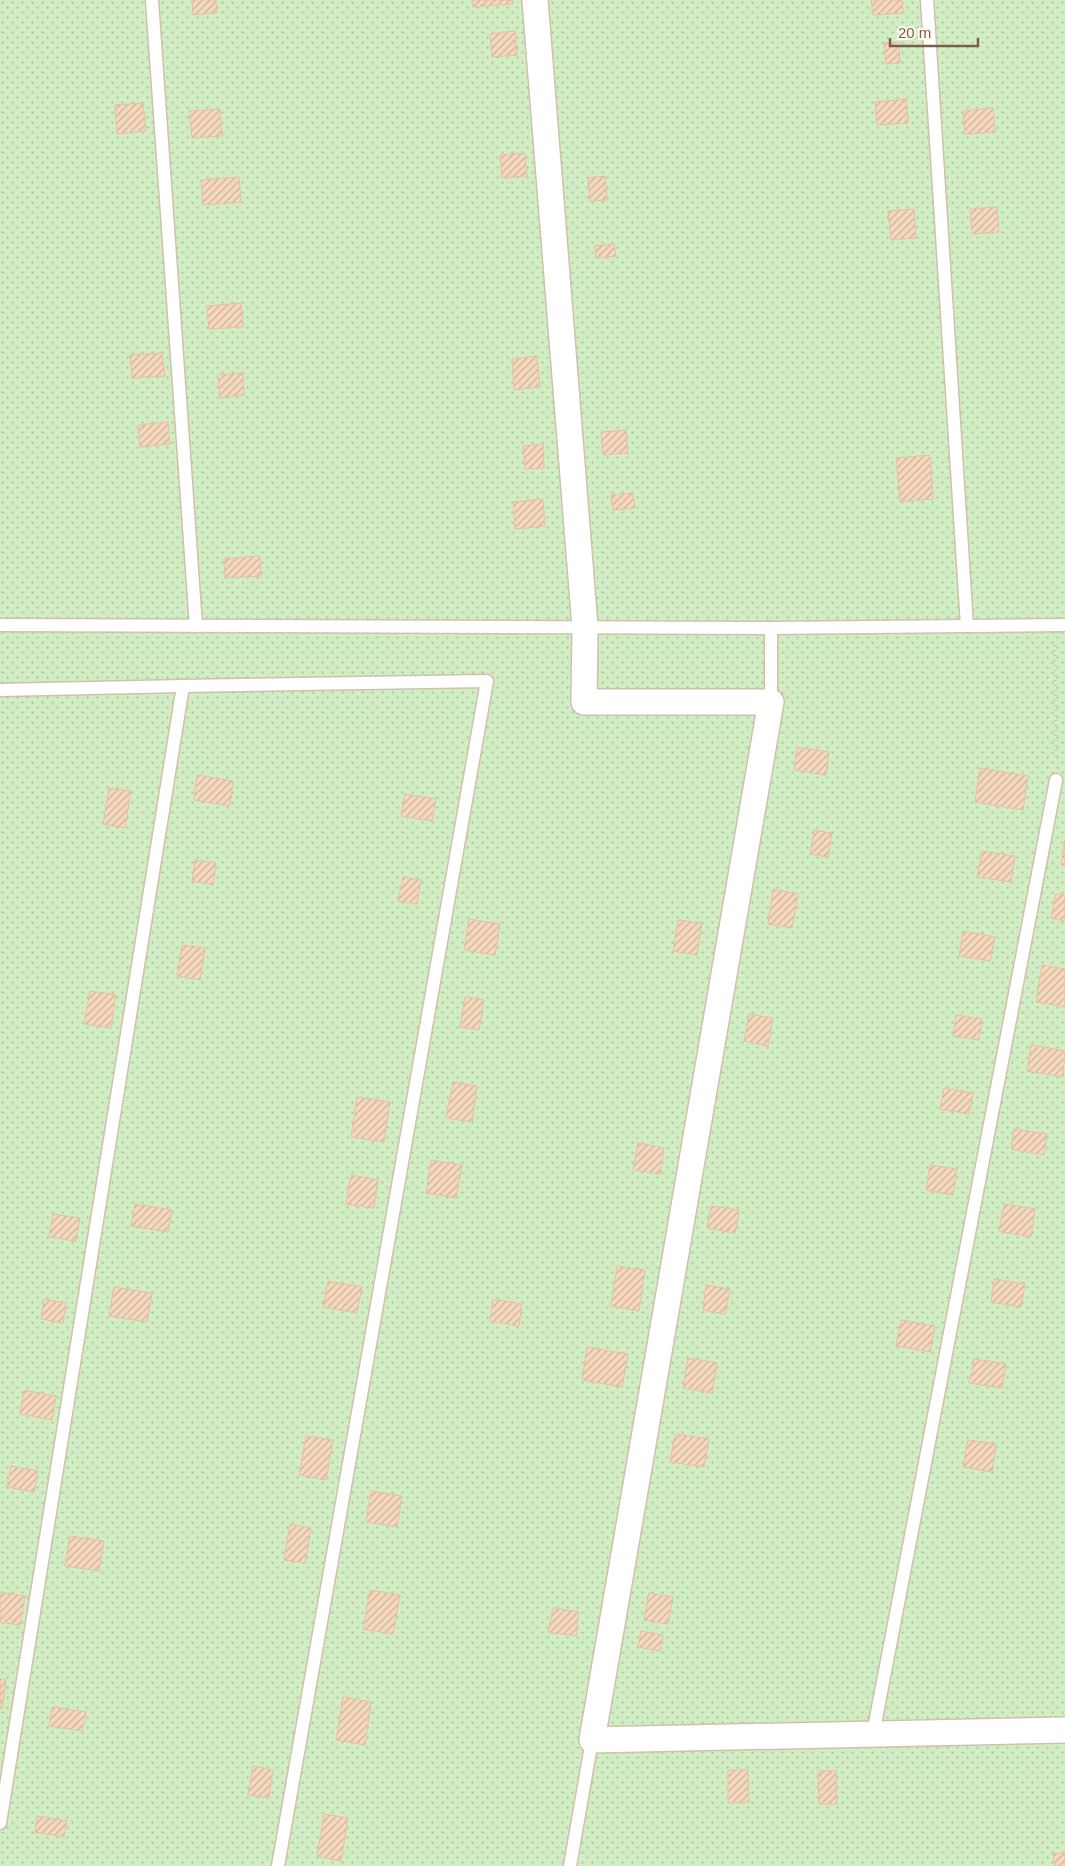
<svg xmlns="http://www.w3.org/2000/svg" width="1065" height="1866" font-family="Helvetica,sans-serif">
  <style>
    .garden { fill: url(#garden-dots) }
    .building { fill: url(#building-hatch); stroke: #e9c09c }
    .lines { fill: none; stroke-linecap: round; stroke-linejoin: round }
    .service-casing { stroke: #d1c0ac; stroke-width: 15 }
    .minor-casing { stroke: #d1c0ac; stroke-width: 28 }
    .path { stroke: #dbbca0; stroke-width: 3; stroke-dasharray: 1 4; stroke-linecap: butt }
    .service { stroke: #fff; stroke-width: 12 }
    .minor { stroke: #fff; stroke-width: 25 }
  </style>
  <defs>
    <pattern id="garden-dots" width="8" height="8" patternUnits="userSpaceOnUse" patternTransform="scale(1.25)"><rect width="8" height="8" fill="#d1edc4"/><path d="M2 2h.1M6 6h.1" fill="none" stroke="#afc3a1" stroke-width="1.8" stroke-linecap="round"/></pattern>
    <pattern id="building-hatch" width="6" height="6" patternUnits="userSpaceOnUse" patternTransform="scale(1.25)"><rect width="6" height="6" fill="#f5d8bd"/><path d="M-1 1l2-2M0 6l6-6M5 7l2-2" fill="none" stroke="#cbb29c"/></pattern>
  </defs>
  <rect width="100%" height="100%" fill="#fef7e8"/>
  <rect class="garden" x="0" y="0" width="1065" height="1866"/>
  <g class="building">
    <path d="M192,0H216L217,13L193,15Z"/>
    <path d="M472,0H512V4L473,7Z"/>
    <path d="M871,0H902L903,13L873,15Z"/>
    <path d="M515,31L517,55L492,57L490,34Z"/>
    <path d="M899,42L900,63L886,64L884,43Z"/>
    <path d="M906,99L908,123L877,125L875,102Z"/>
    <path d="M143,103L146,131L117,134L115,105Z"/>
    <path d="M993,108L995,132L965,134L963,111Z"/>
    <path d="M220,109L222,136L192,138L189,111Z"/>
    <path d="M525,153L527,176L502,178L500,155Z"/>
    <path d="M605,176L607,200L590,201L588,178Z"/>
    <path d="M239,177L241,202L203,205L201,180Z"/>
    <path d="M997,207L999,232L972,234L970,209Z"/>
    <path d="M914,209L916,238L891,240L888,211Z"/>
    <path d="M614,244L616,256L596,258L595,246Z"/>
    <path d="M241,303L243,327L209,329L207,306Z"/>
    <path d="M162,353L165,376L132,378L130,355Z"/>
    <path d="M537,356L540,387L514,390L512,359Z"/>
    <path d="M243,373L244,395L220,398L218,375Z"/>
    <path d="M168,422L170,444L140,447L138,425Z"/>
    <path d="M626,430L628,453L603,455L601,432Z"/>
    <path d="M543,444L544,468L525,469L523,446Z"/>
    <path d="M930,455L933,499L900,502L896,458Z"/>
    <path d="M633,493L635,508L613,510L611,495Z"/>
    <path d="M543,499L545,526L515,529L513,502Z"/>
    <path d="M260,556L261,576L225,578L224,559Z"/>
    <path d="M797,747L829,752L826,775L794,770Z"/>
    <path d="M980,768L1028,776L1023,810L975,802Z"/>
    <path d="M197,775L233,781L230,806L194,800Z"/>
    <path d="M109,788L131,791L125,828L103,824Z"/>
    <path d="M405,794L436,799L432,821L401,816Z"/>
    <path d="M814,830L832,833L828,857L810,854Z"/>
    <path d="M1065,839V866L1061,865Z"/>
    <path d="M982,851L1015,856L1011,882L977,877Z"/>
    <path d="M195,860L216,863L213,885L192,881Z"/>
    <path d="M403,877L421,880L417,904L398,901Z"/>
    <path d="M773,889L798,894L792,928L768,924Z"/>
    <path d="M1056,894L1065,895V921L1051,918Z"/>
    <path d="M469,919L500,924L495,955L464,950Z"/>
    <path d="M678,920L702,923L697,955L673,951Z"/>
    <path d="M963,931L995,937L990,961L959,956Z"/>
    <path d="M182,945L205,948L200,980L177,976Z"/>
    <path d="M1042,965L1065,969V1007L1036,1002Z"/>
    <path d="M90,991L116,995L111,1028L84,1024Z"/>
    <path d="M465,997L484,1000L479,1030L460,1027Z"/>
    <path d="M749,1014L773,1018L768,1046L744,1041Z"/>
    <path d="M956,1015L982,1019L979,1040L953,1036Z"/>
    <path d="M1031,1045L1065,1051L1063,1077L1027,1071Z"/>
    <path d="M453,1082L477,1086L472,1122L446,1118Z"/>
    <path d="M944,1088L973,1093L969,1114L940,1109Z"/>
    <path d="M357,1097L390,1102L384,1142L351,1137Z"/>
    <path d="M1014,1129L1047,1134L1044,1155L1011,1149Z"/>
    <path d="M638,1143L664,1148L660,1174L633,1170Z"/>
    <path d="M431,1160L462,1165L456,1198L426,1193Z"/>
    <path d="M930,1165L957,1169L953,1195L926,1190Z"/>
    <path d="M351,1175L378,1180L374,1208L346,1204Z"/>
    <path d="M135,1204L172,1210L168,1232L131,1226Z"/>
    <path d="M1004,1204L1035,1209L1031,1237L999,1231Z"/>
    <path d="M711,1206L739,1210L735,1233L707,1228Z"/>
    <path d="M53,1214L80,1218L76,1241L49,1237Z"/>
    <path d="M617,1266L645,1270L639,1311L611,1306Z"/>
    <path d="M994,1279L1025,1284L1021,1307L991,1302Z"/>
    <path d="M328,1281L362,1287L357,1313L323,1307Z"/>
    <path d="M706,1285L730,1289L725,1314L703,1310Z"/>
    <path d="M114,1287L152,1293L147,1322L109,1316Z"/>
    <path d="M44,1299L66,1303L63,1323L41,1319Z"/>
    <path d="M493,1299L522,1304L519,1326L490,1321Z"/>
    <path d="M901,1320L935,1326L930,1352L896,1346Z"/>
    <path d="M587,1347L628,1354L622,1387L582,1380Z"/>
    <path d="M688,1358L717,1363L712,1393L683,1388Z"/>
    <path d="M974,1359L1006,1364L1002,1388L969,1383Z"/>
    <path d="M24,1390L56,1396L52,1420L20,1414Z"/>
    <path d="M675,1434L709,1439L704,1467L670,1462Z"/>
    <path d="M306,1436L333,1440L326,1480L299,1475Z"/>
    <path d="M968,1440L996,1444L992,1472L963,1467Z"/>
    <path d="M11,1466L38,1471L34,1492L7,1487Z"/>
    <path d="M371,1491L402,1496L397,1527L366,1522Z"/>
    <path d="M290,1524L311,1528L305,1563L284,1560Z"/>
    <path d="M70,1536L104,1541L99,1571L65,1566Z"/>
    <path d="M370,1590L400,1595L393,1634L363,1629Z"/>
    <path d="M0,1592L25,1596L20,1625L0,1622Z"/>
    <path d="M649,1593L673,1597L668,1624L644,1620Z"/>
    <path d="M553,1608L579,1612L576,1636L548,1632Z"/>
    <path d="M641,1631L663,1635L660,1651L638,1647Z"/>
    <path d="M0,1679L6,1680L2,1709L0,1708Z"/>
    <path d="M343,1697L371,1702L365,1745L336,1740Z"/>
    <path d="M52,1707L86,1712L82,1731L49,1726Z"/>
    <path d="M253,1766L273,1770L269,1798L248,1795Z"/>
    <path d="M728,1770H748L749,1802L728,1803Z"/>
    <path d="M818,1771H836L837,1804H819Z"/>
    <path d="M324,1814L348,1818L341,1861L317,1856Z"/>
    <path d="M37,1816L67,1821L64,1837L35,1832Z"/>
    <path d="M1065,1852V1866H1055L1053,1854Z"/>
  </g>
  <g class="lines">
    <g class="service-casing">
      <g id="service">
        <path d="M152,0L196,626"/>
        <path d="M927,0L967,626"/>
        <path d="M0,625L771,628L1065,625"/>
        <path d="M0,690L183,686L487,681L278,1866"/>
        <path d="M771,702V628"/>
        <path d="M873,1734L1056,780"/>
        <path d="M0,1823L183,686"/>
        <path d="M570,1866L592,1740"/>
      </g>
    </g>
    <g class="minor-casing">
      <path id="minor" d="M535,0L585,627L584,702H771L592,1740L1065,1730"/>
    </g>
    <path class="path" d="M1055,645L1056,759"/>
    <use href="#service" class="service"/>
    <use href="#minor" class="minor"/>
  </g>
  <path d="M890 38v8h88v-8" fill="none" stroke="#7a5f49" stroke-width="2.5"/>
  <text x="898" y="38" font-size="15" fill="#7a5f49" stroke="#fffaef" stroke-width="4" paint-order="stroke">20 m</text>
</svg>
